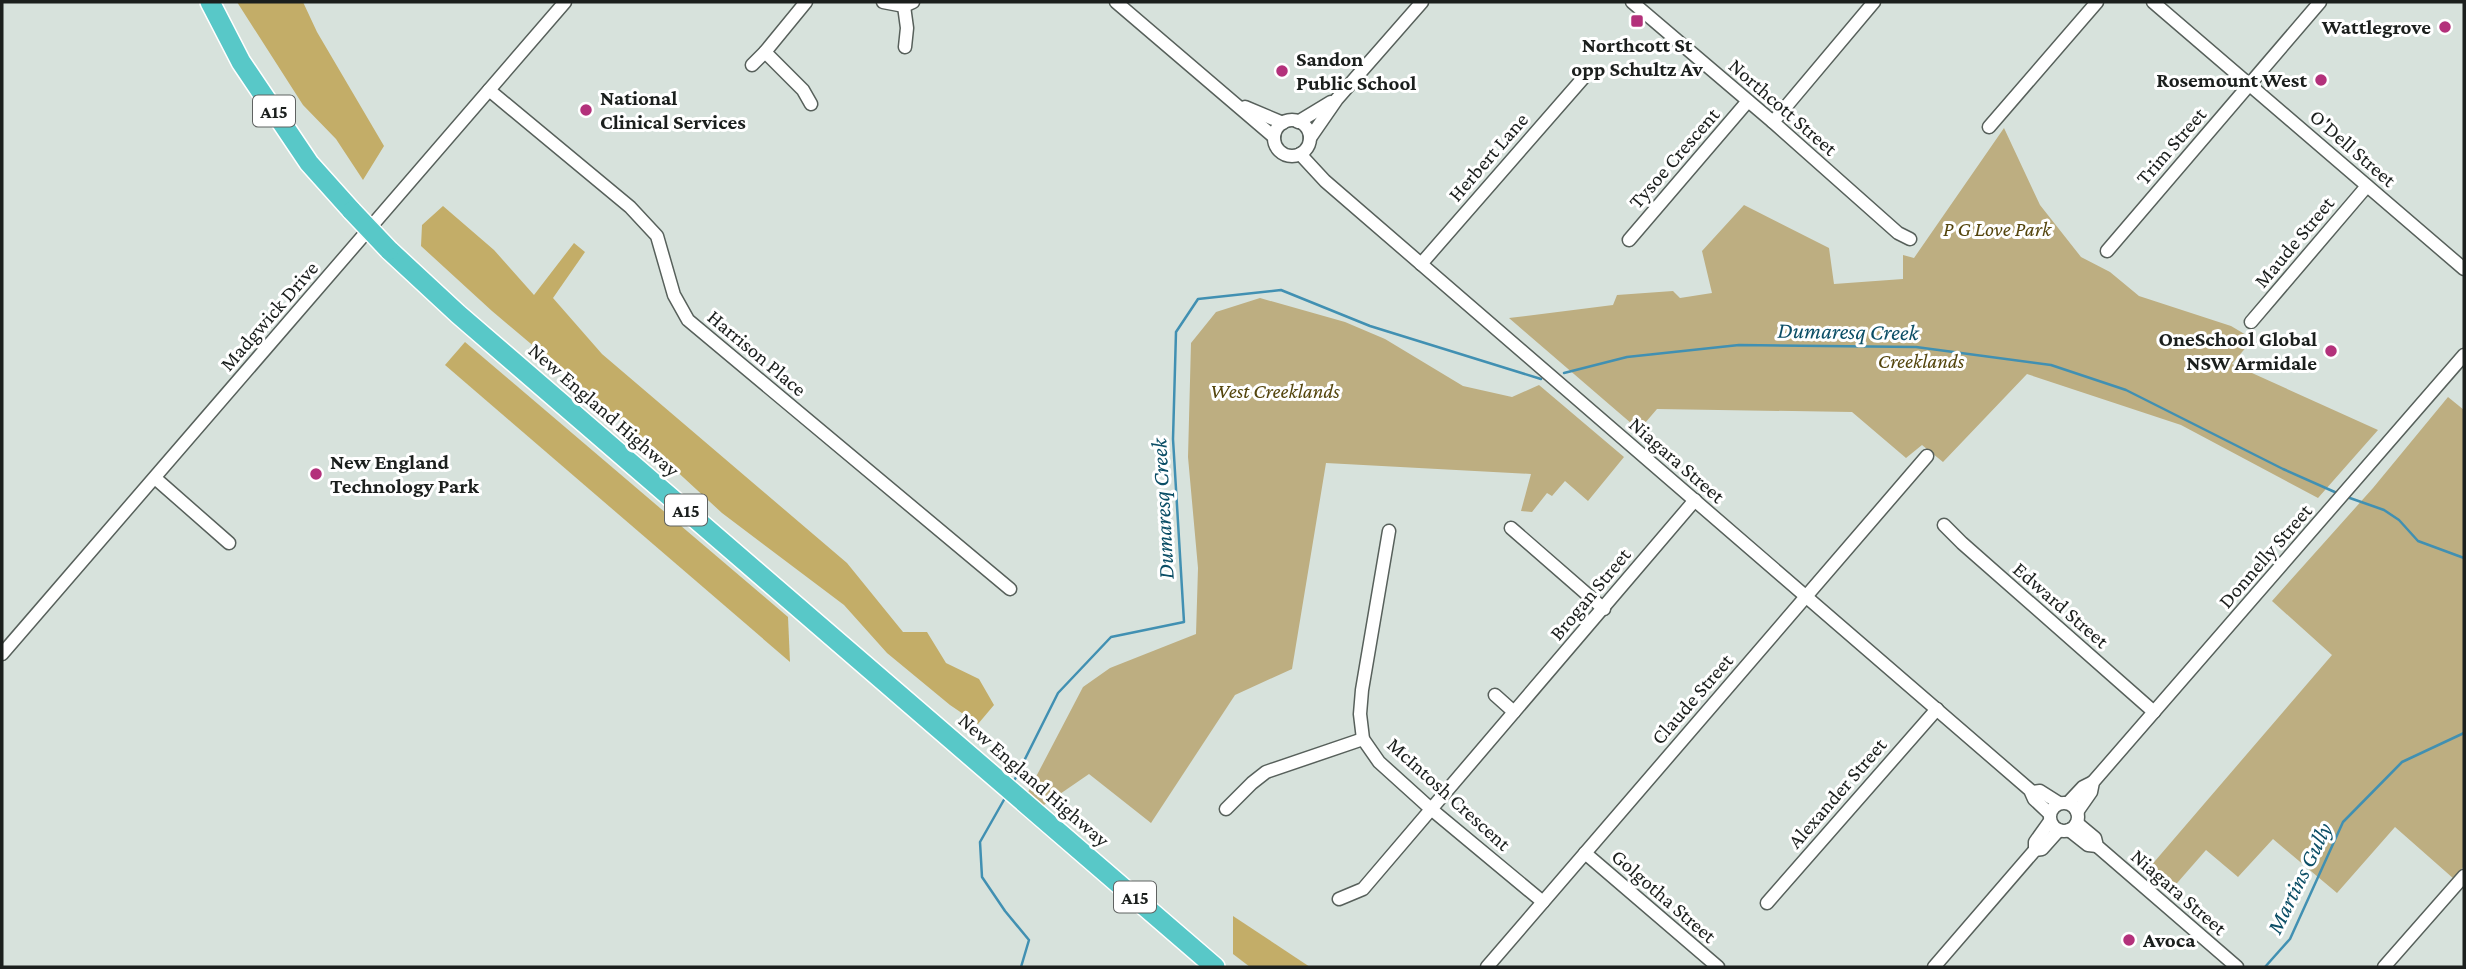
<svg xmlns="http://www.w3.org/2000/svg" width="2466" height="969" font-family="'Crimson Pro',serif">
  <style>
    .green { fill: #bdae81 }
    .forest { fill: #c3ad68 }
    .lines { fill: none; stroke-linecap: round; stroke-linejoin: round }
    .stream { stroke: #4190b2; stroke-width: 2.5 }
    .minor-casing { stroke: #57605b; stroke-width: 15 }
    .highway-casing { stroke: #fff; stroke-width: 22 }
    .minor { stroke: #fff; stroke-width: 12 }
    .highway { stroke: #58c8c8; stroke-width: 19 }
    .highway-bridge-casing { stroke: #fff; stroke-width: 22; stroke-linecap: butt }
    .highway-bridge { stroke: #58c8c8; stroke-width: 19 }
    .poi-dot { fill: #b3317b; stroke: #fff; stroke-width: 2.5 }
    .labels { text-anchor: middle; dominant-baseline: central; stroke-width: 6; stroke-linejoin: round; paint-order: stroke }
    .shield { fill: #fff; stroke: #5f6261; stroke-width: 2 }
    .shield-label { font-size: 19px; font-weight: bold; fill: #1b1f1d }
    .poi-label { font-size: 21px; font-weight: bold; fill: #1b1f1d; stroke: #fff; text-anchor: start }
    .street-label { font-size: 21px; fill: #1b1f1d; stroke: #fff }
    .park-label { font-size: 21px; font-style: italic; fill: #54450d; stroke: #fff }
    .water-label { font-size: 23px; font-style: italic; fill: #0b4e66; stroke: #fff }
  </style>
  <rect width="100%" height="100%" fill="#d7e2dc"/>
  <g class="green">
    <path d="M2004,128L2040,205L2081,257L2110,272L2139,296L2231,326L2253,339L2232,364L2378,430L2318,498L2181,425L2027,374L1943,462L1922,445L1906,458L1852,412L1657,409L1639,430L1509,318L1613,305L1617,295L1673,291L1680,298L1712,293L1702,251L1744,205L1829,248L1834,284L1903,279V255L1914,258Z"/>
    <path d="M1260,298L1345,322L1385,339L1463,386L1512,397L1539,385L1624,457L1588,501L1565,481L1552,496L1547,493L1532,512L1521,511L1531,474L1326,463L1292,669L1235,695L1151,823L1089,774L1041,807L1027,794L1083,687L1110,668L1196,634L1198,568L1188,457L1191,343L1216,312Z"/>
    <path d="M2448,397L2464,410V866L2454,879L2395,827L2337,893L2273,839L2238,877L2206,850L2171,890L2149,868L2332,655L2272,601L2373,488Z"/>
  </g>
  <g class="forest">
    <path d="M237,2H303L317,32L384,146L363,180L336,139L303,105Z"/>
    <path d="M443,206L494,250L534,295L574,243L585,252L553,298L602,354L847,563L903,632H927L946,663L979,679L994,705L978,724L950,705L887,653L844,605L722,513L620,419L492,311L421,246L422,225Z"/>
    <path d="M465,342L788,617L790,662L445,365Z"/>
    <path d="M1233,916L1310,967H1250L1233,954Z"/>
  </g>
  <g class="lines">
    <g class="stream">
      <path d="M1564,373L1627,357L1739,345L1916,347L2051,365L2126,390L2283,469L2337,493"/>
      <path d="M2347,497L2384,510L2399,520L2418,541L2464,558"/>
      <path d="M1013,783L1058,693L1111,637L1184,622L1173,439L1176,332L1198,299L1281,290L1370,326L1541,379"/>
      <path d="M1005,798L980,842L982,877L1005,911L1029,940L1021,967"/>
      <path d="M2265,967L2290,939L2343,822L2402,762L2464,733"/>
    </g>
    <g class="minor-casing">
      <g id="minor">
        <path d="M806,2L765,52L803,90L811,104"/>
        <path d="M883,2L904,6L913,2"/>
        <path d="M1116,2L1274,137"/>
        <path d="M1632,2L1773,122L1898,233L1910,239"/>
        <path d="M2153,2L2464,269"/>
        <path d="M904,6L907,28L905,47"/>
        <path d="M752,65L765,52"/>
        <path d="M489,90L630,207L657,236L674,295L688,320L1010,589"/>
        <path d="M1245,107L1283,123"/>
        <circle cx="1292" cy="138" r="18"/>
        <path d="M1298,122L1331,102"/>
        <path d="M1773,122L1874,2"/>
        <path d="M1989,127L2097,2"/>
        <path d="M1310,138L1337,99L1422,2"/>
        <path d="M1300,154L1325,181L2030,790L2034,799L2050,814"/>
        <path d="M1629,240L1748,101"/>
        <path d="M2107,251L2320,2"/>
        <path d="M1421,264L1585,76"/>
        <path d="M2251,322L2367,186"/>
        <path d="M155,478L229,543"/>
        <path d="M1944,525L1962,543L2154,712"/>
        <path d="M1511,528L1604,609"/>
        <path d="M1389,531L1362,690L1360,714L1363,739L1379,762L1431,809L1543,902"/>
        <path d="M2,654L565,2"/>
        <path d="M1495,695L1514,712"/>
        <path d="M2032,792L2040,791L2059,803"/>
        <circle cx="2064" cy="817" r="14"/>
        <path d="M2068,803L2083,787L2093,782"/>
        <path d="M1226,809L1252,783L1266,772L1363,739"/>
        <path d="M2077,812L2091,792L2093,782L2464,355"/>
        <path d="M2077,823L2095,838L2097,846L2237,967"/>
        <path d="M2069,830L2088,845L2097,846"/>
        <path d="M2035,850V842L2050,821"/>
        <path d="M1585,853L1718,967"/>
        <path d="M1339,899L1363,889L1695,500"/>
        <path d="M1767,903L1937,709"/>
        <path d="M1487,967L1927,456"/>
        <path d="M1934,967L2035,850L2042,849L2059,830"/>
        <path d="M2384,967L2464,876"/>
      </g>
    </g>
    <g class="highway-casing">
      <g id="highway">
        <path d="M210,2L241,62L309,163L352,211"/>
        <path d="M389,250L458,314L1215,967"/>
      </g>
    </g>
    <use href="#minor" class="minor"/>
    <use href="#highway" class="highway"/>
    <g class="highway-bridge-casing">
      <path id="highway-bridge" d="M352,211L389,250"/>
    </g>
    <use href="#highway-bridge" class="highway-bridge"/>
  </g>
  <g class="poi-dot">
    <rect x="1630" y="14" width="14" height="14" rx="3.5"/>
    <circle cx="2445" cy="27" r="7"/>
    <circle cx="1282" cy="71" r="7"/>
    <circle cx="2321" cy="80" r="7"/>
    <circle cx="586" cy="110" r="7"/>
    <circle cx="2331" cy="351" r="7"/>
    <circle cx="316" cy="474" r="7"/>
    <circle cx="2129" cy="940" r="7"/>
  </g>
  <g class="labels">
    <g class="shield">
      <rect x="253" y="95.5" width="42" height="31" rx="5"/>
      <rect x="665" y="494.5" width="42" height="31" rx="5"/>
      <rect x="1114" y="881.5" width="42" height="31" rx="5"/>
    </g>
    <g class="shield-label">
      <text x="274" y="111">A15</text>
      <text x="686" y="510">A15</text>
      <text x="1135" y="897">A15</text>
    </g>
    <g class="poi-label">
      <text x="2431" y="27" text-anchor="end">Wattlegrove</text>
      <text x="1637" y="45" text-anchor="middle">Northcott St<tspan x="1637" dy="24">opp Schultz Av</tspan></text>
      <text x="1296" y="59">Sandon<tspan x="1296" dy="24">Public School</tspan></text>
      <text x="2307" y="80" text-anchor="end">Rosemount West</text>
      <text x="600" y="98">National<tspan x="600" dy="24">Clinical Services</tspan></text>
      <text x="2317" y="339" text-anchor="end">OneSchool Global<tspan x="2317" dy="24">NSW Armidale</tspan></text>
      <text x="330" y="462">New England<tspan x="330" dy="24">Technology Park</tspan></text>
      <text x="2143" y="940">Avoca</text>
    </g>
    <g class="street-label">
      <text transform="translate(1783 107) rotate(41)">Northcott Street</text>
      <text transform="translate(2171 146) rotate(-49)">Trim Street</text>
      <text transform="translate(2353 148) rotate(41)">O'Dell Street</text>
      <text transform="translate(1488 157) rotate(-49)">Herbert Lane</text>
      <text transform="translate(1674 158) rotate(-49)">Tysoe Crescent</text>
      <text transform="translate(2294 242) rotate(-50)">Maude Street</text>
      <text transform="translate(269 316) rotate(-49)">Madgwick Drive</text>
      <text transform="translate(757 353) rotate(40)">Harrison Place</text>
      <text transform="translate(604 410) rotate(41)">New England Highway</text>
      <text transform="translate(1677 460) rotate(41)">Niagara Street</text>
      <text transform="translate(2265 556) rotate(-49)">Donnelly Street</text>
      <text transform="translate(1590 594) rotate(-50)">Brogan Street</text>
      <text transform="translate(2061 605) rotate(41)">Edward Street</text>
      <text transform="translate(1692 699) rotate(-49)">Claude Street</text>
      <text transform="translate(1034 780) rotate(41)">New England Highway</text>
      <text transform="translate(1837 793) rotate(-49)">Alexander Street</text>
      <text transform="translate(1449 794) rotate(42)">McIntosh Crescent</text>
      <text transform="translate(2179 892) rotate(41)">Niagara Street</text>
      <text transform="translate(1664 896) rotate(41)">Golgotha Street</text>
    </g>
    <g class="park-label">
      <text x="1997" y="229">P G Love Park</text>
      <text x="1921" y="361">Creeklands</text>
      <text x="1275" y="391">West Creeklands</text>
    </g>
    <g class="water-label">
      <text transform="translate(1848 331) rotate(1)">Dumaresq Creek</text>
      <text transform="translate(1162 509) rotate(-93)">Dumaresq Creek</text>
      <text transform="translate(2299 878) rotate(-64)">Martins Gully</text>
    </g>
  </g>
  <rect width="2466" height="969" fill="none" stroke="#1b1f1d" stroke-width="7"/>
</svg>
